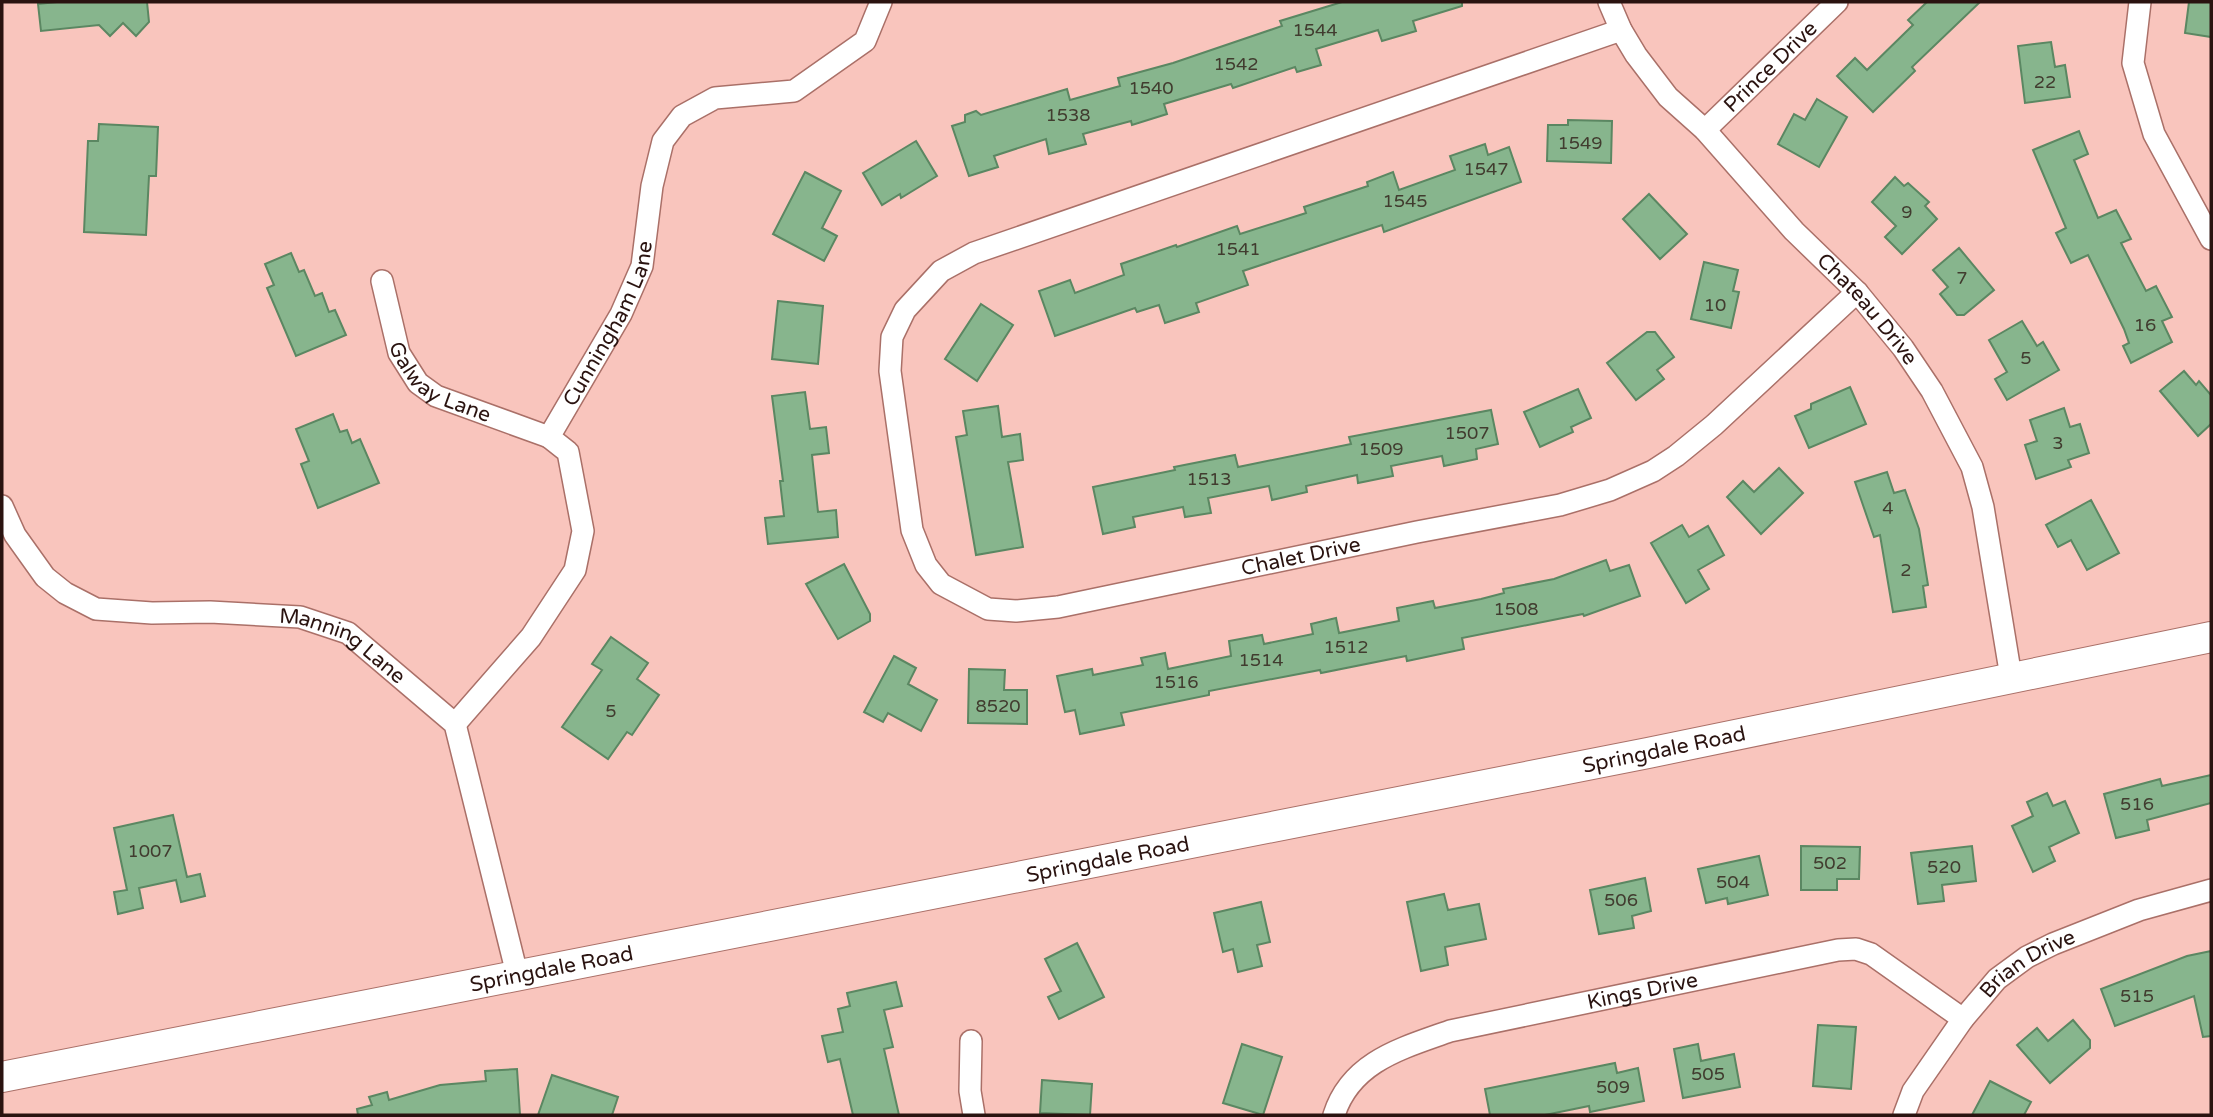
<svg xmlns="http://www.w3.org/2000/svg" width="2213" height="1117" font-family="'Varela Round',sans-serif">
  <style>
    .building { fill: #87b58d; stroke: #5b8762; stroke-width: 2 }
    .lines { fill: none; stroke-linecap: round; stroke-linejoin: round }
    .minor-casing { stroke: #aa7068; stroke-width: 24 }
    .secondary-casing { stroke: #aa7068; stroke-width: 32 }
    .minor { stroke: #fff; stroke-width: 21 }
    .secondary { stroke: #fff; stroke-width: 30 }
    .labels { text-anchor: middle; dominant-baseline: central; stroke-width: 7; stroke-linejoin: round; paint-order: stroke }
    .number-label { font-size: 18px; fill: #413c2f }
    .street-label { font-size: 21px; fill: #2a1310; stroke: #fef1ef }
  </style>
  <rect width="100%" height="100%" fill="#f9c5bd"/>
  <g class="building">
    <path d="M57,2H147L149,22L136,36L123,23L110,36L99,25L41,31L38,4Z"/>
    <path d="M1342,2H1462V6L1413,21L1416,31L1382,41L1378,30L1316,49L1321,65L1297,72L1295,67L1233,88L1231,84L1164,104L1167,114L1132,125L1131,121L1083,134L1086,144L1049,154L1046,139L994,156L998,167L969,176L952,126L965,122V115L976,111L981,115L1067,89L1070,100L1120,86L1118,78L1173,63L1282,26L1280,21Z"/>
    <path d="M1927,2H1980L1912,67L1915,71L1873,112L1837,76L1855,58L1867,70L1913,25L1908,20Z"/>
    <path d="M2189,2H2211V37L2185,33Z"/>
    <path d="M2051,42L2055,67L2065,65L2070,97L2025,103L2018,46Z"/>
    <path d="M1817,99L1847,117L1819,167L1778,144L1794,114L1805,120Z"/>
    <path d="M1568,120L1612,121L1611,163L1547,161L1548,125H1568Z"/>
    <path d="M99,124L158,127L156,176H149L146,235L84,232L88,141H98Z"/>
    <path d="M2079,131L2088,154L2074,160L2098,218L2116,210L2131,239L2121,243L2146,291L2156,286L2172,317L2162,321L2172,342L2131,363L2123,346L2129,343L2124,329L2088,255L2071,263L2056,233L2066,228L2033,150Z"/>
    <path d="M916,141L937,176L901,198L900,194L882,205L863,173Z"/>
    <path d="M1485,144L1488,155L1509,147L1521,182L1384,232L1382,225L1243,271L1248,285L1196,303L1199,312L1165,323L1159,305L1137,312L1135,308L1055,336L1039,291L1070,280L1075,293L1124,275L1121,264L1176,245L1177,247L1237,226L1240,234L1306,213L1304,207L1368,186L1367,182L1393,172L1399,190L1455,170L1450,156Z"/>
    <path d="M805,172L841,191L822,228L837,236L824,261L773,234Z"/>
    <path d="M1895,177L1904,186L1908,183L1929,202L1925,206L1937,219L1902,254L1885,237L1896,226L1872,202Z"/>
    <path d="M1649,194L1687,234L1660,259L1623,219Z"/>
    <path d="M1959,248L1994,290L1964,315H1957L1940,294L1948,287L1933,270Z"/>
    <path d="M291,253L299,272L304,270L315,296L322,293L329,312L335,310L346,335L296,356L267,288L274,285L265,264Z"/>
    <path d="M1704,262L1738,270L1733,291L1739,292L1731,328L1691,319Z"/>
    <path d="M778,301L823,306L818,364L772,359Z"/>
    <path d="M981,304L1013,325L977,381L945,359Z"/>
    <path d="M2022,321L2037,346L2043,342L2059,370L2007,400L1995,379L2007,372L1989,340Z"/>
    <path d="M1647,332H1655L1674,357L1657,370L1664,379L1636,400L1607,363Z"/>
    <path d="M2184,371L2196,385L2199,381L2211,395V424L2198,436L2160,391Z"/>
    <path d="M1850,387L1866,424L1809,448L1795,416L1811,409V404Z"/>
    <path d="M1578,389L1591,418L1571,427L1573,432L1540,447L1524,412Z"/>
    <path d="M805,392L810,429L826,427L829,453L812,455L818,512L836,510L838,537L768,544L765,518L784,516L780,481H783L772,396Z"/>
    <path d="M998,406L1002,437L1020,434L1023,460L1008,462L1023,547L976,555L956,437L967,435L963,411Z"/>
    <path d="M2064,408L2070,427L2080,424L2089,453L2068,460L2071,467L2036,479L2025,445L2037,441L2030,420Z"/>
    <path d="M1491,410L1498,444L1476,449L1477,459L1444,466L1442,456L1391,466L1393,476L1358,483L1357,475L1306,486L1307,492L1272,500L1269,486L1208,498L1211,513L1185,517L1183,507L1133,517L1135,527L1103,534L1093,487L1175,470L1174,467L1235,455L1238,467L1351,444L1349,437Z"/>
    <path d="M333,414L340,432L347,430L352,443L360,439L379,483L318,508L301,464L309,461L296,429Z"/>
    <path d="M1779,468L1803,493L1761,534L1727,497L1743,481L1754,492Z"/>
    <path d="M1887,472L1894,493L1905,490L1919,529L1928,585L1923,586L1926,607L1893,612L1880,535L1874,537L1855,482Z"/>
    <path d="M2091,500L2119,553L2087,570L2071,540L2058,547L2046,525Z"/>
    <path d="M1682,525L1689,537L1708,526L1724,555L1698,570L1709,589L1686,603L1651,543Z"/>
    <path d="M1606,560L1610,571L1629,565L1640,596L1584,616L1583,614L1462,638L1464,649L1407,661L1406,656L1321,673L1320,670L1209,691V695L1121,713L1124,725L1080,734L1075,710L1065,712L1057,676L1092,669L1093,675L1143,665L1141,658L1165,653L1168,669L1231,656L1229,641L1262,635L1264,644L1313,634L1311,624L1336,618L1339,633L1399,621L1397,608L1433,601L1435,608L1481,599L1504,593L1503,589L1554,579Z"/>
    <path d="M844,564L870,614V621L838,639L806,584Z"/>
    <path d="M611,637L648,663L637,679L659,695L632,735L627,732L608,759L562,727L602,670L592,664Z"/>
    <path d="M894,656L916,668L908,684L937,700L921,731L888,713L883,722L864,712Z"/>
    <path d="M969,669L1005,670L1004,690H1027V724L968,723Z"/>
    <path d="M2211,775V803L2147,820L2149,830L2116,838L2104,794L2160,779L2162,786Z"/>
    <path d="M2047,793L2053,806L2065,801L2079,833L2049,847L2055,861L2033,872L2012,826L2033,816L2027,802Z"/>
    <path d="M173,815L187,877L200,874L205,896L181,902L176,880L139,888L143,908L118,914L114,892L127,890L114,828Z"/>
    <path d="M1801,846L1860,847L1859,879H1837V890H1801Z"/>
    <path d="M1972,846L1976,881L1942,885L1944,901L1918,904L1911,853Z"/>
    <path d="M1759,856L1768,895L1728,904L1727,898L1706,903L1698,869Z"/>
    <path d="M1645,878L1651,911L1632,916L1634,928L1599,934L1590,890Z"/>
    <path d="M1444,894L1448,910L1479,904L1486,939L1445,947L1448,965L1421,971L1407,902Z"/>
    <path d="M1261,902L1270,942L1257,945L1262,966L1238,972L1233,949L1223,952L1214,913Z"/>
    <path d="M1077,943L1104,997L1059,1019L1048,997L1061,991L1045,959Z"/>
    <path d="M2211,951V1036L2203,1037L2194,996L2115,1026L2101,989L2187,956Z"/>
    <path d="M896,982L902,1006L884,1010L893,1047L884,1049L899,1115H853L840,1059L828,1062L822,1036L843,1032L838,1009L850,1006L847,993Z"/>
    <path d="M2073,1020L2090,1040V1048L2050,1083L2017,1045L2037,1028L2048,1041Z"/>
    <path d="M1818,1025L1856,1027L1851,1089L1813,1086Z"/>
    <path d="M1242,1044L1282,1057L1263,1115L1223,1103Z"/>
    <path d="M1698,1044L1701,1061L1734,1054L1740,1087L1683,1098L1674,1049Z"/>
    <path d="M1615,1063L1617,1073L1638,1068L1644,1101L1590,1112L1589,1106L1545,1115H1490L1485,1089Z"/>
    <path d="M517,1069L520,1115H358L357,1109L372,1105L369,1097L387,1092L389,1100L440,1085L486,1081L485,1071Z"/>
    <path d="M552,1075L618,1097L612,1115H538Z"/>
    <path d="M1042,1080L1092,1084L1090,1115L1040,1113Z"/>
    <path d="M1990,1081L2031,1102L2024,1115H1972Z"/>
  </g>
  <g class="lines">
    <g class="minor-casing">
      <g id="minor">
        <path id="s1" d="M1609,2L1621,30L1636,55L1668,97L1705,130L1794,231L1857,292L1903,348L1932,391L1972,467L1983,507L2011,677"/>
        <path d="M2140,2L2133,63L2154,134L2211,239"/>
        <path id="s2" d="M1621,30L974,253L941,271L905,310L892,337L890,371L912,530L926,565L941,584L988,609L1016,611L1058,607L1417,532L1560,505L1610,490L1653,471L1676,456L1714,425L1857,292"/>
        <path id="s3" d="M1705,130L1837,2"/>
        <path id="s4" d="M382,281L399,353L418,383L436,396L549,437"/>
        <path id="s5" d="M2,506L15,535L45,577L65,593L96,609L152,613L210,612L300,617L348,633L455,724L517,974"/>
        <path id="s6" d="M455,724L531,637L575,570L583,531L568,452L549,437L621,314L642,266L652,186L663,141L682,116L715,98L794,91L865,41L881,2"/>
        <path d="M971,1041L970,1091L974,1115"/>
        <path id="s7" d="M1334,1115C1351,1061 1403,1048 1450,1031L1838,950L1856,949L1871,954L1963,1019"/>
        <path id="s8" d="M1904,1115L1913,1091L1963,1019L1997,979L2027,957L2053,944L2139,910L2211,890"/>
      </g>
    </g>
    <g class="secondary-casing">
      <g id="secondary">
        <path id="s9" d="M2,1077L1648,753L2211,637"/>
      </g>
    </g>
    <use href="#minor" class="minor"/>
    <use href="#secondary" class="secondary"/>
  </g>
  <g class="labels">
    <g class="number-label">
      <text x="1315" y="30">1544</text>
      <text x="1236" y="64">1542</text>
      <text x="2045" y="82">22</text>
      <text x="1151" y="88">1540</text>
      <text x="1068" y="115">1538</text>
      <text x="1580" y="143">1549</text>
      <text x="1486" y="169">1547</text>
      <text x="1405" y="201">1545</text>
      <text x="1907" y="212">9</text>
      <text x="1238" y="249">1541</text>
      <text x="1962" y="278">7</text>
      <text x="1715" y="305">10</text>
      <text x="2145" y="325">16</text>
      <text x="2026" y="358">5</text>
      <text x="1467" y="433">1507</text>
      <text x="2058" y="443">3</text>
      <text x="1381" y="449">1509</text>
      <text x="1209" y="479">1513</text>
      <text x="1888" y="508">4</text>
      <text x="1906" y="570">2</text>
      <text x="1516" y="609">1508</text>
      <text x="1346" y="647">1512</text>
      <text x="1261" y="660">1514</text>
      <text x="1176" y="682">1516</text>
      <text x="998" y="706">8520</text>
      <text x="611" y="711">5</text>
      <text x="2137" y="804">516</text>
      <text x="150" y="851">1007</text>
      <text x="1830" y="863">502</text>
      <text x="1944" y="867">520</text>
      <text x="1733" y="882">504</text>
      <text x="1621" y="900">506</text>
      <text x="2137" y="996">515</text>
      <text x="1708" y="1074">505</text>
      <text x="1613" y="1087">509</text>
    </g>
    <g class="street-label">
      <text stroke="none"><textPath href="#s3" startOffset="91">Prince Drive</textPath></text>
      <text stroke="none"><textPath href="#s1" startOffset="404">Chateau Drive</textPath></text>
      <text stroke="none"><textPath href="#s6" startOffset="469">Cunningham Lane</textPath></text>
      <text stroke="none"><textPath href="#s4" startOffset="126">Galway Lane</textPath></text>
      <text stroke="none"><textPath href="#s2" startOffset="1433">Chalet Drive</textPath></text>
      <text stroke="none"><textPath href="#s5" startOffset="399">Manning Lane</textPath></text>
      <text stroke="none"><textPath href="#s9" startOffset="1694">Springdale Road</textPath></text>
      <text stroke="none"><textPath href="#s9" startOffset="1127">Springdale Road</textPath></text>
      <text stroke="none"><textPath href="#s9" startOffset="560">Springdale Road</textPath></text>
      <text stroke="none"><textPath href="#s8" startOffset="200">Brian Drive</textPath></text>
      <text stroke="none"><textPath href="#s7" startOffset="346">Kings Drive</textPath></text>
    </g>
  </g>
  <rect width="2213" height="1117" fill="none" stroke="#2a1310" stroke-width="7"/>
</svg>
